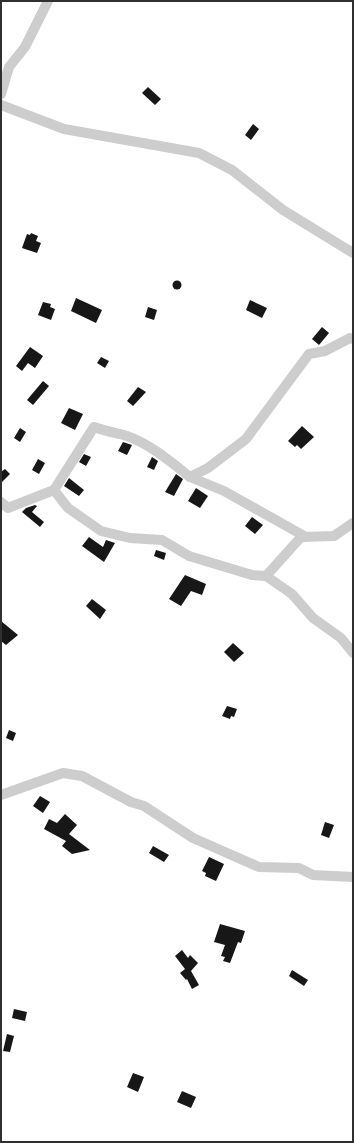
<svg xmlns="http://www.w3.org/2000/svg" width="354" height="1143" font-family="'Fira Sans Condensed',sans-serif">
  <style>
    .building { fill: #171717 }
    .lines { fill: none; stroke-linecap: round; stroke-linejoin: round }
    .street { stroke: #cdcdcd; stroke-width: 10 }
  </style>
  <rect width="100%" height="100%" fill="#fff"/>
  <g class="building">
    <path d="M148,87L161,99L155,105L142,93Z"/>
    <path d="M253,124L259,129L251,140L245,135Z"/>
    <path d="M31,233L38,236L36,241L41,243L37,253L22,248L27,234L30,235Z"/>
    <circle cx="177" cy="285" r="4.5"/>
    <path d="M76,298L102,310L96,323L71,311Z"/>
    <path d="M250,300L267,308L262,318L246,310Z"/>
    <path d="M43,302L51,304L50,307L55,309L51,320L38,315Z"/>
    <path d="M148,307L157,310L154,320L145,317Z"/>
    <path d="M322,327L329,333L319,345L312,339Z"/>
    <path d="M30,347L43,356L35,368L28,363L22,371L16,366Z"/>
    <path d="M101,357L109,361L105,368L97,363Z"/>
    <path d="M43,381L49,386L33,405L27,400Z"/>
    <path d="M138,387L146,392L133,406L127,401Z"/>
    <path d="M69,408L83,414L75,430L61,423Z"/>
    <path d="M302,426L314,437L301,449L297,445L295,447L288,441Z"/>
    <path d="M20,428L26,432L20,442L14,438Z"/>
    <path d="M123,442L132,445L127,455L118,451Z"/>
    <path d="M84,454L91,457L86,466L79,462Z"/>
    <path d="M152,457L158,461L154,470L147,467Z"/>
    <path d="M38,459L45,463L39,474L32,470Z"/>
    <path d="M5,469L10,474L1,483V472Z"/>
    <path d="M176,474L183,479L174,496L165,492Z"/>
    <path d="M69,478L84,490L79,496L64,486Z"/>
    <path d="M196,488L208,496L200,508L188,501Z"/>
    <path d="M35,505L37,506L32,512L44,522L40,527L22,512L26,508Z"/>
    <path d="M252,517L263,525L255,534L245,526Z"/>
    <path d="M89,537L103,547L106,540L115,543L104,562L82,546Z"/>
    <path d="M156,550L166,553L164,560L154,556Z"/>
    <path d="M185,575L206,584L202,595L191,591L181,606L169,599Z"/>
    <path d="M92,599L106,610L100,619L86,606Z"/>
    <path d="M1,621L18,635L6,645L1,641Z"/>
    <path d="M233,643L244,653L234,662L224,652Z"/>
    <path d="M227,706L237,709L234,717L231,716L230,719L222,716Z"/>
    <path d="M9,730L16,733L13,741L6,738Z"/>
    <path d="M40,796L50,802L43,813L33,806Z"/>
    <path d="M65,814L77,825L69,834L90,850L72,854L62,846L66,841L44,829L49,819L57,823Z"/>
    <path d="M325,822L334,825L329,838L321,835Z"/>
    <path d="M153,846L169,855L164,862L149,853Z"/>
    <path d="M209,857L224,864L216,881L205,876L206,873L202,871Z"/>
    <path d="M220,924L245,931L241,943L238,942L230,963L223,961L225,957L221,956L225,945L214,942Z"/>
    <path d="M182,950L188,958L190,955L198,963L191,971L199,985L192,989L187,979L186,980L180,973L185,969L175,956Z"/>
    <path d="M292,970L308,980L304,986L289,976Z"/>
    <path d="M14,1009L27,1012L25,1021L12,1018Z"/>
    <path d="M7,1034L14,1036L10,1052L3,1051Z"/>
    <path d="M133,1073L144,1077L138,1092L127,1087Z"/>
    <path d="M182,1091L196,1097L191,1108L177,1102Z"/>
  </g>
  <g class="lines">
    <g class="street">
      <path d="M1,94L9,67L25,47L48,1"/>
      <path d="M1,105L64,129L199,153L232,170L283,210L353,253"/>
      <path d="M353,339L350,338L325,351L309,354L246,439L208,468L190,477C171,462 150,444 127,436C116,433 105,431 94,427L54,490L68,508L101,531L130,538L162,540L189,556L252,575L266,576L292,594L313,618L341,638L353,653"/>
      <path d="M190,477L224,491L306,537"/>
      <path d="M1,502L8,508L54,490"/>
      <path d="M266,576L301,537L334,536L353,523"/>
      <path d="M1,795L63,773L82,776L131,802L144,806L193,838L259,867L299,868L313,875L353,877"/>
    </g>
  </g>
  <rect width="354" height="1143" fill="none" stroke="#303030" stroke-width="4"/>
</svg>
